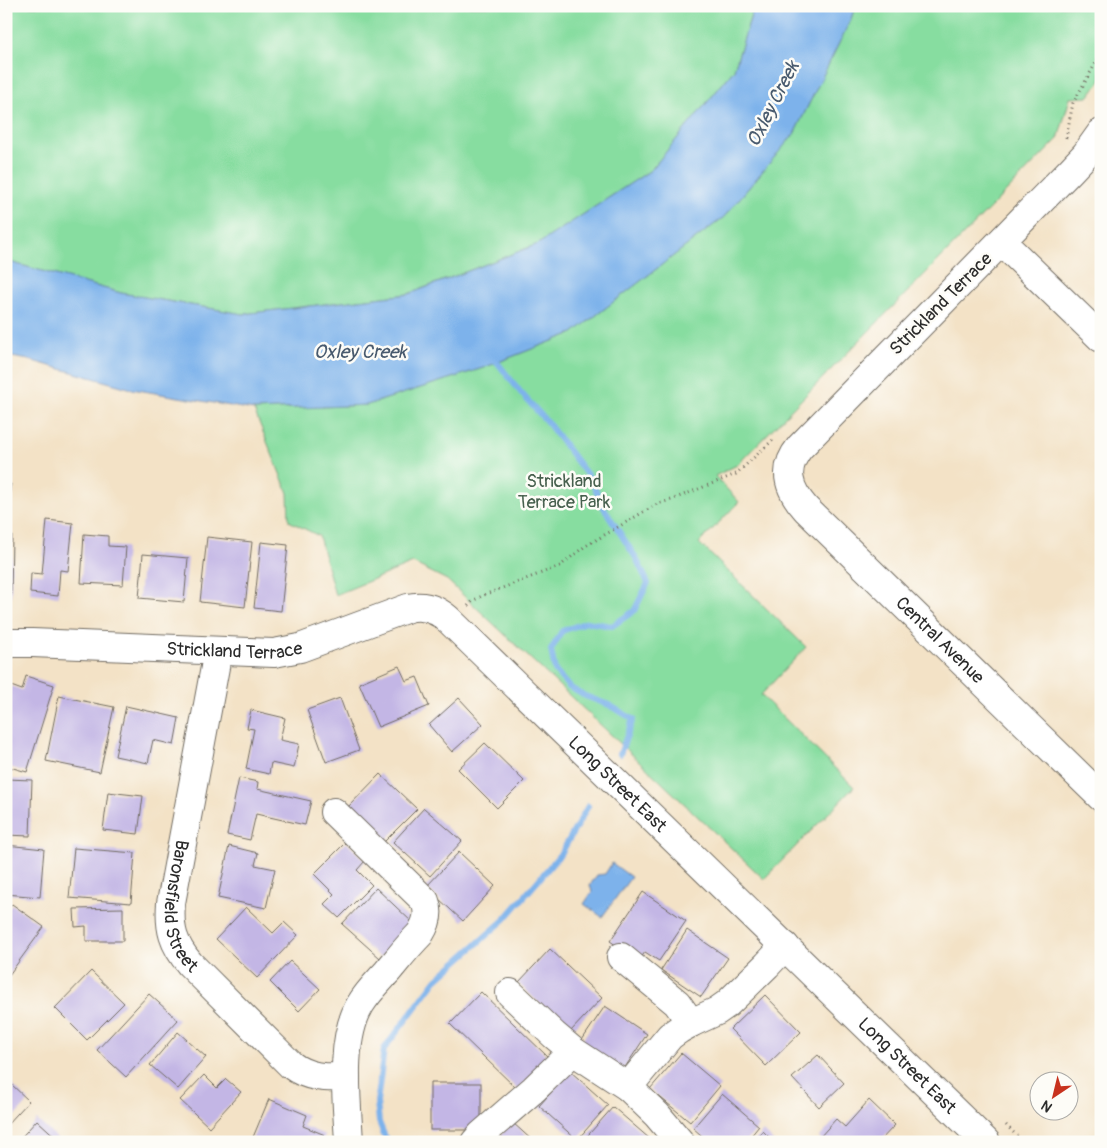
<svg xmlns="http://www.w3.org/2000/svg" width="1107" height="1148" font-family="Pangolin,sans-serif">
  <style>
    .green { fill: #87dda0; stroke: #598466 }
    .water { fill: #7db2eb; stroke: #546e8b }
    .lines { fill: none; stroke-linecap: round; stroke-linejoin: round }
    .stream { stroke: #7db2eb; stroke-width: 6 }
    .building { fill: #c3b6e5 }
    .minor-casing { stroke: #716b61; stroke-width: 30 }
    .path { stroke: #716b61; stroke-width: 3; stroke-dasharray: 1 4; stroke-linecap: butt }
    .minor { stroke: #fff; stroke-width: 28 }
    .labels { text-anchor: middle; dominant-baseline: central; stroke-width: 5; stroke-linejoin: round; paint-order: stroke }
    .street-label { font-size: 18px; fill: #2b2b2b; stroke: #fdfcf7 }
    .park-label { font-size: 18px; fill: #47604e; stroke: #fdfcf7 }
    .water-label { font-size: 19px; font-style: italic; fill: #485a6e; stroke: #fdfcf7 }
  </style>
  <rect width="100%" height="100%" fill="#fdfcf7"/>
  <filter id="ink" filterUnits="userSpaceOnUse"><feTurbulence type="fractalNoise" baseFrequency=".02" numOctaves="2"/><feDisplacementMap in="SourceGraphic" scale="10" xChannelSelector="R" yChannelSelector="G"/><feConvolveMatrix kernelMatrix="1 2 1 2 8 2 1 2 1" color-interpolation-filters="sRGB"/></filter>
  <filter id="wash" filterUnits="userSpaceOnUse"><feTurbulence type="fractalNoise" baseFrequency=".0096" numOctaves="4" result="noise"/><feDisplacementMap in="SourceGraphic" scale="20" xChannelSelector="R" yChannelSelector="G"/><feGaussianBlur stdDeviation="1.12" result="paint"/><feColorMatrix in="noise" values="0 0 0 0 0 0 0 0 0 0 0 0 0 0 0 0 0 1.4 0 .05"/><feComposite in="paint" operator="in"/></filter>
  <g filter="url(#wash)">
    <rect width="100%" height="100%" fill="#f3e2c6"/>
    <g class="green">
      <path d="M6,6H754L734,70L651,170L538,244L408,294L243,314L121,293L6,261Z"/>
      <path d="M855,6H1101V80L1088,97L1070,98L1058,139L737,465L715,476L739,502L699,543L806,647L761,695L854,787L764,879L447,580L413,563L335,595L319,536L289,521L288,493L254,410L367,405L483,368L573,333L724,217L794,134L851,19Z"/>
    </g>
    <g class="water">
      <path d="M754,6H855L851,19L794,134L724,217L573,333L483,368L367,405L254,410L132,389L29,360L6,356V261L121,293L243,314L409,294L538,244L651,170L734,70Z"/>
      <path d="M612,863L631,877L602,917L584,904L592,892L590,885L597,875L605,874Z"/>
    </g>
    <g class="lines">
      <g class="stream">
        <path d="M493,357L522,394L548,423L591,480L604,508L636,558L648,583L634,611L612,626L587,622L562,631L551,650L555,671L569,687L585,696L609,705L633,719L620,754"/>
        <path d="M387,1142L379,1122L377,1102L384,1049L436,980L505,919L536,883L562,852L588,806"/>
      </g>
    </g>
    <g id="blocks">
      <g class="building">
        <path d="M6,483L11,484L7,510H6Z"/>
        <path d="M47,520L73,523L68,571L60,570L58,596L30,593L31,573L42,574Z"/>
        <path d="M6,534L12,535L11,596H6Z"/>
        <path d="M84,534L108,536V546L126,547L123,585L81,583Z"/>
        <path d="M207,537L252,542L245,607L200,602Z"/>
        <path d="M261,542L288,545L281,611L254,608Z"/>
        <path d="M143,554L188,558L184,602L139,598Z"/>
        <path d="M399,666L406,681L417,677L429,706L378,727L359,683Z"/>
        <path d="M26,676L54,685L27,772L6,766V743L7,739H6V701L11,686L22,690Z"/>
        <path d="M59,696L114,707L100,772L46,761Z"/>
        <path d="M340,698L359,750L326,762L307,710Z"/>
        <path d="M459,698L483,724L452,752L429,725Z"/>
        <path d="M126,706L179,718L174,745L153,740L148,763L115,756Z"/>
        <path d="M251,710L285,718L280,740L299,744L294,768L271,763L269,774L246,769L254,729L247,728Z"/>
        <path d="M485,743L524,781L497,808L458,769Z"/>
        <path d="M380,774L417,809L382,844L346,809Z"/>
        <path d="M239,778L258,782L257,789L311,801L305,825L256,814L250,840L227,835Z"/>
        <path d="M6,779L32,780L30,836L6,835Z"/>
        <path d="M108,792L143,796L138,834L103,830Z"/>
        <path d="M424,808L462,841L430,876L393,842Z"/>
        <path d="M346,842L365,861L357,870L372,885L339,918L324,904L334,894L314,874Z"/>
        <path d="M6,845L44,849L40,897L6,894Z"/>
        <path d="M229,846L258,853L255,865L275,869L266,908L218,898Z"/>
        <path d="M74,848L135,853L131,903L69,898Z"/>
        <path d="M459,852L495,886L463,921L426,887Z"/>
        <path d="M376,888L413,923L380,958L342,924Z"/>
        <path d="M643,892L686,921L659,961L645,952L639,961L610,941Z"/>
        <path d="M12,904L44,927L6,979V912Z"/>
        <path d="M246,907L273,933L284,922L298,935L257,978L216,939Z"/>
        <path d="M123,908V941H86V926L75,927L74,909Z"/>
        <path d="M687,930L728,958L701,997L661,970Z"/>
        <path d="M550,949L602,998L570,1032L518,983Z"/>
        <path d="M290,961L320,989L299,1011L270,982Z"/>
        <path d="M91,971L124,1003L87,1040L55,1008Z"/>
        <path d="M481,992L549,1058L518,1090L450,1024Z"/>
        <path d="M149,994L178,1020L126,1077L97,1050Z"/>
        <path d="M765,995L801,1032L766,1066L730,1029Z"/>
        <path d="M605,1006L647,1034L620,1075L578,1046Z"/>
        <path d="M178,1032L206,1057L178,1089L150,1065Z"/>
        <path d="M681,1053L720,1086L690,1122L650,1089Z"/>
        <path d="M818,1055L844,1083L819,1107L792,1078Z"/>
        <path d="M570,1071L608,1105L577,1140L539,1106Z"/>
        <path d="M204,1075L217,1088L226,1079L241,1092L209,1127L180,1100Z"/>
        <path d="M10,1083L29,1101L6,1126V1086Z"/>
        <rect x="430" y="1083" width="51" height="47"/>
        <path d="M722,1094L759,1126L746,1142H709L693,1128Z"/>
        <path d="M269,1099L307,1115L303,1126L325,1135L322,1142H251Z"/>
        <path d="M869,1100L895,1125L879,1142H823L819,1138L836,1119L845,1127Z"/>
        <path d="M613,1107L650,1139L648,1142H582Z"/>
        <path d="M37,1120L61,1142H17Z"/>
        <path d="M512,1122L534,1142H495Z"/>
        <path d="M763,1131L774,1142H754Z"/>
      </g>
    </g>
  </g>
  <g filter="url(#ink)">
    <use href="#blocks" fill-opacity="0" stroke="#716b61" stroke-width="1"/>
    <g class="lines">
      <g class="minor-casing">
        <g id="minor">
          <path id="s1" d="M1101,133L1086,154L1070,171L800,447C782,469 788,489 806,509L1101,797"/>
          <path d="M1002,242L1101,338"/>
          <path id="s2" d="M6,645L12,643H32L274,653L300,648L408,608C425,604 439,610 451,622L986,1142"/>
          <path id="s3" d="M218,651L171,903C169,929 173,944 190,964L291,1065C308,1078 326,1078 346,1077"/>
          <path d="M334,812L425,901C430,913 427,923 420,934C408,946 398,959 387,972C378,982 367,993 360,1005C339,1041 347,1101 349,1142"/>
          <path d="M621,957L677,1003L691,1023L680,1029L670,1036L628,1087L657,1115L680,1142"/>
          <path d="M510,993L554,1035L573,1051L628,1087"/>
          <path d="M691,1023L717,1011L727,1004L767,965L785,946"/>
          <path d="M475,1142L481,1135L534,1089L573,1051"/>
        </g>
      </g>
      <g class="path">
        <path d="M1066,138L1073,103L1101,54"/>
        <path d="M468,606L474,600L484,595L560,566L584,547L657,504L671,500L736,474L775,438"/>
        <path d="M1006,1125L1023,1142"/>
      </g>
      <use href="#minor" class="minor"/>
    </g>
  </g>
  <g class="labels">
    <g class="street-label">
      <text transform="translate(941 304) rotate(-45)">Strickland Terrace</text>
      <text stroke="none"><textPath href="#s1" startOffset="692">Central Avenue</textPath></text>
      <text stroke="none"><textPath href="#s2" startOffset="229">Strickland Terrace</textPath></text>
      <text stroke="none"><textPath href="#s2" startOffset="690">Long Street East</textPath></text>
      <text stroke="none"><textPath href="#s3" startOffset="261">Baronsfield Street</textPath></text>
      <text stroke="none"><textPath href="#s2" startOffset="1094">Long Street East</textPath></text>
    </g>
    <g class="park-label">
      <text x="564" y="481">Strickland<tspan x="564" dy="21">Terrace Park</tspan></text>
    </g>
    <g class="water-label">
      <text transform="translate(773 104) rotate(-63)">Oxley Creek</text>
      <text x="360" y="352">Oxley Creek</text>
    </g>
  </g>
  <rect width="1107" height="1148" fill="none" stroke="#fdfcf7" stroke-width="25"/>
  <g transform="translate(1054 1096) rotate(215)"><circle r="24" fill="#fdfcf7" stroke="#a9a8a5"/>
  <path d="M0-4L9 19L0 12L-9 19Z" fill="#c8321e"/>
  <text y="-8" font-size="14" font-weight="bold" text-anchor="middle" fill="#2b2b2b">N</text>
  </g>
</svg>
